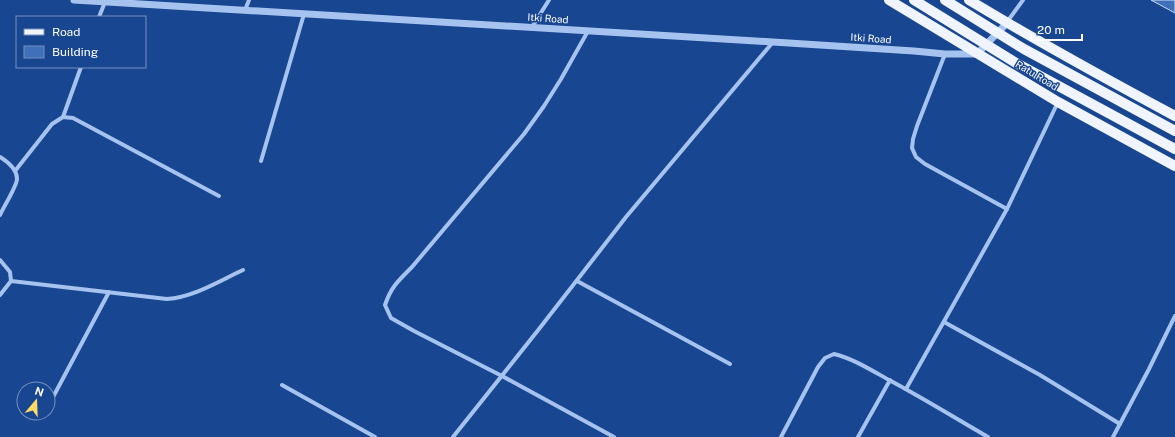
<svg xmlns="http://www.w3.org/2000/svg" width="1175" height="437" font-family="'Public Sans',sans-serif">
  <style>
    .building { fill: #4070b9; stroke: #cddffb }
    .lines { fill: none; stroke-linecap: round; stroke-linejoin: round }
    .minor { stroke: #a6c3f0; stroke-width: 4 }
    .tertiary { stroke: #a6c3f0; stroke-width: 7 }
    .primary { stroke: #eff4ff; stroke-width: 10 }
    .primary-bridge { stroke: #eff4ff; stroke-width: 10 }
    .labels { text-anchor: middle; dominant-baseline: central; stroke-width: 3; stroke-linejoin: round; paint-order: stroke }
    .street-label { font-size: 10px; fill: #fff; stroke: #184691 }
  </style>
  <rect width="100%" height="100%" fill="#184691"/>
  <path class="building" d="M1151,0H1175V13Z"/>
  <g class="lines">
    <g class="minor">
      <path d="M245,10L249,0"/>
      <path d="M99,17L105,2"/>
      <path d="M1007,22L1023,0"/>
      <path d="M532,27L549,0"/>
      <path d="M588,31L561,79L544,106L524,134L412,267C398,281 391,287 385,305L391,318L414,331L502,376L614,437"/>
      <path d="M945,54L917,126L913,139L912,148L916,157L925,164L1007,209"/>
      <path d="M63,117L81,67"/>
      <path d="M0,157C8,162 17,169 17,179C17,186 3,208 0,215"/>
      <path d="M261,161L304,14"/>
      <path d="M15,171L52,124L63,117L73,118L219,196"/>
      <path d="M0,260L10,272L11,281L0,295"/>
      <path d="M11,281L167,299C194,297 219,281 243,270"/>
      <path d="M577,281L730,364"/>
      <path d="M944,322L1040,375L1120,424"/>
      <path d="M282,385L375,437"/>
      <path d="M906,389L1007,209L1058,102"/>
      <path d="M52,399L109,292"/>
      <path d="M453,437L539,329L626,217L773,42"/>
      <path d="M781,437L818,367L825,358L834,354C854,359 871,370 889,380C923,398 955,418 988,437"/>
      <path d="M858,437L890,380"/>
      <path d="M1113,437L1149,369L1175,316"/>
    </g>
    <path class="tertiary" d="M74,0L773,42L914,51L945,54H977L1007,23"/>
    <g class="primary">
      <path d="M889,0L1058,102L1175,166"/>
      <path d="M969,0C1037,41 1106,79 1175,116"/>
    </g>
    <g class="primary-bridge">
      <path d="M914,0L1016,63L1175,149"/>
      <path d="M945,0L1024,49L1175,131"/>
    </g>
  </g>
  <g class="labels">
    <g class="street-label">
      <text transform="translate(548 18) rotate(4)">Itki Road</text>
      <text transform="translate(871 38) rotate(4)">Itki Road</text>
      <text transform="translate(1037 75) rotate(31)">Ratu Road</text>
    </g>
  </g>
  <rect x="16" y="16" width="130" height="52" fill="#184691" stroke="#7490bd"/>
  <rect x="24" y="29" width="20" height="6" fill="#eff4ff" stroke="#7490bd"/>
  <text x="52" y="36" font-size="12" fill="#ffffff">Road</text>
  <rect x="24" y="46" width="20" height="12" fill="#4070b9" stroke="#7490bd"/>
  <text x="52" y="56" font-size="12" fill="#ffffff">Building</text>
  <g transform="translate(36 401) rotate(19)"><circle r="19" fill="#184691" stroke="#7490bd"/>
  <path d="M0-3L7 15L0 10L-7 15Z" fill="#ffdb65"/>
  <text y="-6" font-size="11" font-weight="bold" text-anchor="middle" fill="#ffffff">N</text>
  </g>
  <path d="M1031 34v6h51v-6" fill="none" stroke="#ffffff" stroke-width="2"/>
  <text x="1037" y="34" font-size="12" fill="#ffffff" stroke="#184691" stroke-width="3" paint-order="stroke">20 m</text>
</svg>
